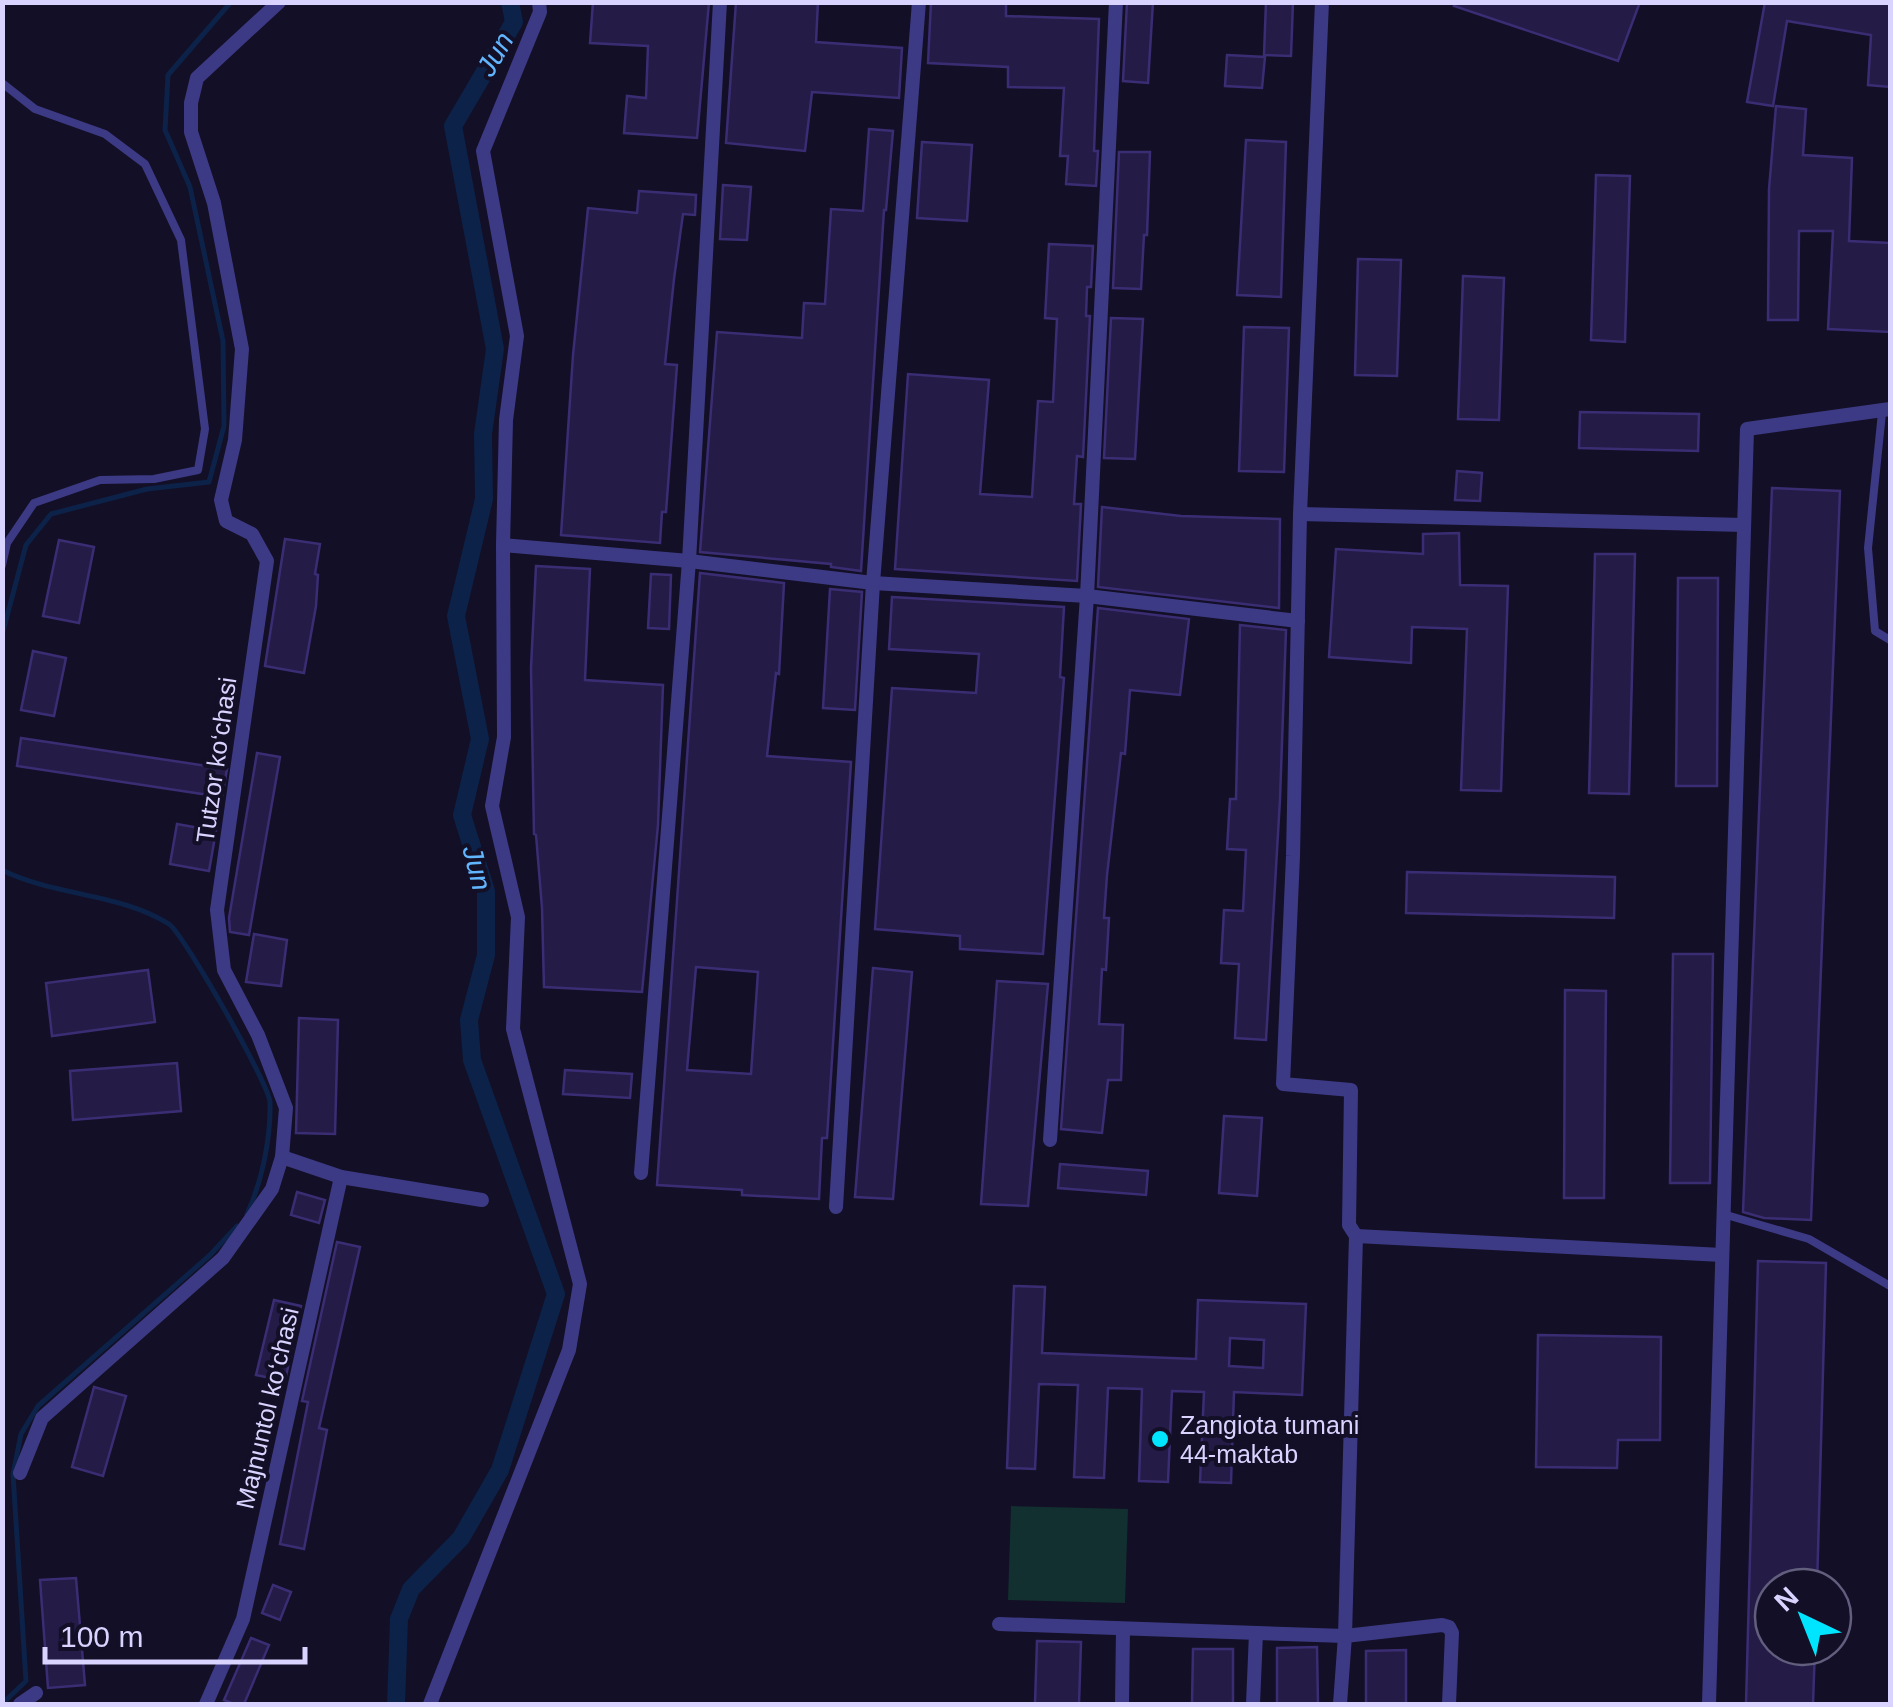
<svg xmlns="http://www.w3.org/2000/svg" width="1893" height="1707" font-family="Helvetica,sans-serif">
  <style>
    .green { fill: #12302f }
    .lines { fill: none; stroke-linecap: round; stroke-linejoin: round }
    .stream { stroke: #0c2248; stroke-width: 5 }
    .canal { stroke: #0c2248; stroke-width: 18 }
    .building { fill: #241b47; stroke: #3b2d73; stroke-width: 2.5; fill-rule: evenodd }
    .service { stroke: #3d3a85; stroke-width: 8 }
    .minor { stroke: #3d3a85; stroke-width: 14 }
    .poi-dot { fill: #00e5ff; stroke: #130f26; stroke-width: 4 }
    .labels { text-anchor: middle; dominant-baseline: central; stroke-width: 8; stroke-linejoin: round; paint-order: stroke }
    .street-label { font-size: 25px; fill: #d9d4ff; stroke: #130f26 }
    .poi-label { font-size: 25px; fill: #d9d4ff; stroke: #130f26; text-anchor: start }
    .water-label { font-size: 28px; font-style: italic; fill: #62b6ff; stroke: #130f26 }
  </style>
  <rect width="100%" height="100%" fill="#130f26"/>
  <path class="green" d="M1011,1506L1128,1509L1125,1603L1008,1600Z"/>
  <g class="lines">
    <g class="stream">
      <path d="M2,635L26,545L51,514L147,489L209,482L224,426L223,341L190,187L165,130L168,75L231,2"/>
      <path d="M2,870C54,896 120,893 169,924C183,933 269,1084 270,1102C271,1137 262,1182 247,1214"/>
      <path d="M2,1704L26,1681L13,1474L21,1434L38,1406L210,1255L237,1226"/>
    </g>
    <path class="canal" d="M396,1704L399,1619L411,1589L461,1538L500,1470L556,1294L472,1060L469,1020L486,955V891L462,815L480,739L456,616L484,499L483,434L495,349L453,126L514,22L510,2"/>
  </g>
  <g class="building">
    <path d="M593,2H709L697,138L624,133L627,96L646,98L648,46L590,43Z"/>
    <path d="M736,2H818L816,42L902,48L899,98L812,92L805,151L726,143Z"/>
    <path d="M931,2H1006V16L1099,19L1094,151H1098L1096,186L1066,184L1068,156H1060L1064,88L1008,87V67L928,63Z"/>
    <path d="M1127,2H1153L1148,83L1123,81Z"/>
    <path d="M1266,2H1293L1291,56L1264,55Z"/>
    <path d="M1455,2H1640L1618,61L1454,6Z"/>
    <path d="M1765,2H1890V87L1868,85L1871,35L1787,21L1773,106L1747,102Z"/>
    <path d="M1227,55L1265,57L1262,88L1225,86Z"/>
    <path d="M1776,106L1806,109L1803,155L1852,158L1849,241L1890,243V332L1828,329L1833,231H1799L1798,320H1768L1769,189Z"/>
    <path d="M869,129L893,131L886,210H884L861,571L831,567V564L700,552L717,332L802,338L804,303L825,304L831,209L863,211Z"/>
    <path d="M1246,140L1286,142L1281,297L1237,295Z"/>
    <path d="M922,142L972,145L967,221L917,218Z"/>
    <path d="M1119,152H1150L1147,235H1144L1141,289L1113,288Z"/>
    <path d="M1596,175L1630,176L1625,342L1591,340Z"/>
    <path d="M723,185L751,187L747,240L720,239Z"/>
    <path d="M639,191L696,195L695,215L683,214L674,279L665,364L677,365L666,512H662L660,543L561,535L573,355L588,208L637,213Z"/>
    <path d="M1049,244L1093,246L1091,287H1087L1086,316H1090L1083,457L1077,456L1074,504H1081L1077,581L895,569L908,374L989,380L980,494L1032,497L1038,401L1053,402L1057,319L1045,318Z"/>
    <path d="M1358,259L1401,260L1397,376L1355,375Z"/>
    <path d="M1463,276L1504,278L1499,420L1458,419Z"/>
    <path d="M1111,318L1143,319L1135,459L1104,458Z"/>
    <path d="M1244,327L1289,328L1284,472L1239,471Z"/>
    <path d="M1580,412L1699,414L1698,451L1579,448Z"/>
    <path d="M1457,471L1482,473L1480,501L1455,500Z"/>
    <path d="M1772,488L1840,491L1811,1220L1764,1218L1743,1212Z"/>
    <path d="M1102,507L1181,516L1280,519L1279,608L1098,587Z"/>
    <path d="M1459,533L1460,585L1508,586L1501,791L1461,790L1467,629L1412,627L1411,663L1329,657L1336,549L1423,554V534Z"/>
    <path d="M285,539L320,544L315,574L318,575L316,606L304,673L265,666Z"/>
    <path d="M59,540L94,547L79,623L43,616Z"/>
    <path d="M1595,554H1635L1629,794L1589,793Z"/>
    <path d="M536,566L590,569L585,680L663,685L658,825L642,992L544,987L542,908L536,835L534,834L531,668Z"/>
    <path d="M700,573L784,583L779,674L776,673L767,756L851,762L827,1138H822L819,1199L742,1195V1190L657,1185ZM696,967L758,972L751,1074L687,1070Z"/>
    <path d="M651,574L671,575L669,629L648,628Z"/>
    <path d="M1678,578H1718L1717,786H1676Z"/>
    <path d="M830,589L862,592L855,710L823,708Z"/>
    <path d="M892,597L1064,607L1060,677L1064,678L1043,954L960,949V936L875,929L892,688L976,693L979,654L889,649Z"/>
    <path d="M1098,608L1189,619L1180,695L1130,690L1125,754L1121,753L1107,875L1104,918H1109L1106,970L1102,969L1099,1024L1123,1025L1121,1080H1108L1102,1133L1061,1129Z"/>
    <path d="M1240,625L1286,630L1280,799L1266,1040L1235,1038L1239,964L1221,963L1224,910L1243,911L1246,850L1227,849L1230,799H1236Z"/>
    <path d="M33,651L66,658L54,716L21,710Z"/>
    <path d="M21,738L227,769L222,797L17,766Z"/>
    <path d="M257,753L280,757L249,935L230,932L229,918Z"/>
    <path d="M177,824L216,831L209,871L170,864Z"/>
    <path d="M1407,872L1615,877L1614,918L1406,913Z"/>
    <path d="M254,934L287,940L281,986L246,982Z"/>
    <path d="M1673,954H1713L1710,1183H1670Z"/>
    <path d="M873,968L912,972L893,1199L855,1197Z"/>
    <path d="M148,970L155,1022L52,1036L46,983Z"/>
    <path d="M997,981L1048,984L1028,1206L981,1204Z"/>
    <path d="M1565,990L1606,991L1604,1198H1564Z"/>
    <path d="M299,1018L338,1020L335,1134L296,1133Z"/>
    <path d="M177,1063L181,1111L73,1120L70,1071Z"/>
    <path d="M565,1070L632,1074L630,1098L563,1094Z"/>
    <path d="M1224,1116L1262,1118L1257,1196L1219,1193Z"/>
    <path d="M1060,1164L1148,1171L1146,1195L1058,1188Z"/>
    <path d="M297,1192L325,1200L319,1223L291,1215Z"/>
    <path d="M337,1242L360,1247L319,1428L327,1430L304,1549L280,1544L308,1402L302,1401Z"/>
    <path d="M1758,1261L1826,1263L1817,1587H1773V1647H1815L1813,1704H1746Z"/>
    <path d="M1014,1286L1045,1287L1042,1353L1196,1359L1198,1300L1306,1304L1302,1395L1234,1392L1231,1483L1200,1482L1204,1392L1172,1391L1168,1482L1139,1481L1142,1389L1108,1388L1104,1478L1074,1477L1078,1385L1039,1384L1035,1469L1007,1468ZM1230,1338L1264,1340L1263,1368L1229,1366Z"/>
    <path d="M274,1300L301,1306L285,1381L256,1375Z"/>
    <path d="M1538,1335L1661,1337L1660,1440H1618L1617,1468L1536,1467Z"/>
    <path d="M94,1387L126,1396L103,1476L72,1467Z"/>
    <path d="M76,1578L85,1685L48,1688L40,1580Z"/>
    <path d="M273,1585L291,1592L280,1620L262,1613Z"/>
    <path d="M251,1638L269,1645L244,1704H234L224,1700Z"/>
    <path d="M1037,1641L1081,1642L1079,1704H1035Z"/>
    <path d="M1317,1647L1318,1704H1277V1648Z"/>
    <path d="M1193,1649H1233V1704H1192Z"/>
    <path d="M1406,1650V1704H1366V1651Z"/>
  </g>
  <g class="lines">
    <g class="service">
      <path d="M2,83L35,109L105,134L145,164L181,240L205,429L198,470L154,479L100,480L34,503L7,543L2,565"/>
      <path d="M1882,413L1868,548L1875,631L1890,640"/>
      <path d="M1723,1214L1809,1239L1890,1286"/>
    </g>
    <g class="minor">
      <path d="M1322,2L1300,514L1293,856L1283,1084L1351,1090L1349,1225L1356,1236L1345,1636L1340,1704"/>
      <path d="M1300,514L1744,525"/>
      <path d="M503,545L689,561L873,583L1087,596L1298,621"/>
      <path d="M1050,1140L1087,596L1116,2"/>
      <path d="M641,1173L689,561L720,2"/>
      <path d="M341,1177L482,1200"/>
      <path d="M836,1207L873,583L919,2"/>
      <path d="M1356,1236L1722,1255"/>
      <path d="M20,1473L42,1418L223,1258L272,1189L282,1157L286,1108L258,1035L224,970L217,910L267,561L252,534L226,521L221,500L235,440L242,349L214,203L191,132V103L197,78L279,2"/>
      <path d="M999,1624L1345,1636L1442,1625L1449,1627L1452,1633L1449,1704"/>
      <path d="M20,1704L36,1693"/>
      <path d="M206,1704L243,1619L341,1177L282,1157"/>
      <path d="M430,1704L569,1350L580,1284L513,1029L518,917L492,806L504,737L503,545L506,420L517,336L483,151L540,12L539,2"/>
      <path d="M1122,1704L1123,1629"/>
      <path d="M1253,1704L1256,1633"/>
      <path d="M1709,1704L1747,429L1890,409"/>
    </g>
  </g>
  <circle class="poi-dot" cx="1160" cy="1439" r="10"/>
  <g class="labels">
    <g class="street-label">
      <text transform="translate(216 760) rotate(-82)">Tutzor ko‘chasi</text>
      <text transform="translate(267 1408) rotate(-77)">Majnuntol ko‘chasi</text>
    </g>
    <g class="poi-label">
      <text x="1180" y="1425">Zangiota tumani<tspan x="1180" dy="29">44-maktab</tspan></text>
    </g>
    <g class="water-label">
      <text transform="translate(495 54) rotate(-60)">Jun</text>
      <text transform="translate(477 868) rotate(76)">Jun</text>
    </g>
  </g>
  <rect width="1893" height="1707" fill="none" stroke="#d9d4ff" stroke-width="10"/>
  <g transform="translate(1803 1617) rotate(317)"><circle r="48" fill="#130f26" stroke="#625e7d" stroke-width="2.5"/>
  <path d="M0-8L18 38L0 25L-18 38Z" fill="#00e5ff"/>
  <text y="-15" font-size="28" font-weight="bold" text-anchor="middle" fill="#d9d4ff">N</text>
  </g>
  <path d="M45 1647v15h260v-15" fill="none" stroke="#d9d4ff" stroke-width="5"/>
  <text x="60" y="1647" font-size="30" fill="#d9d4ff" stroke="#130f26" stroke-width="8" paint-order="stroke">100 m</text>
</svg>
